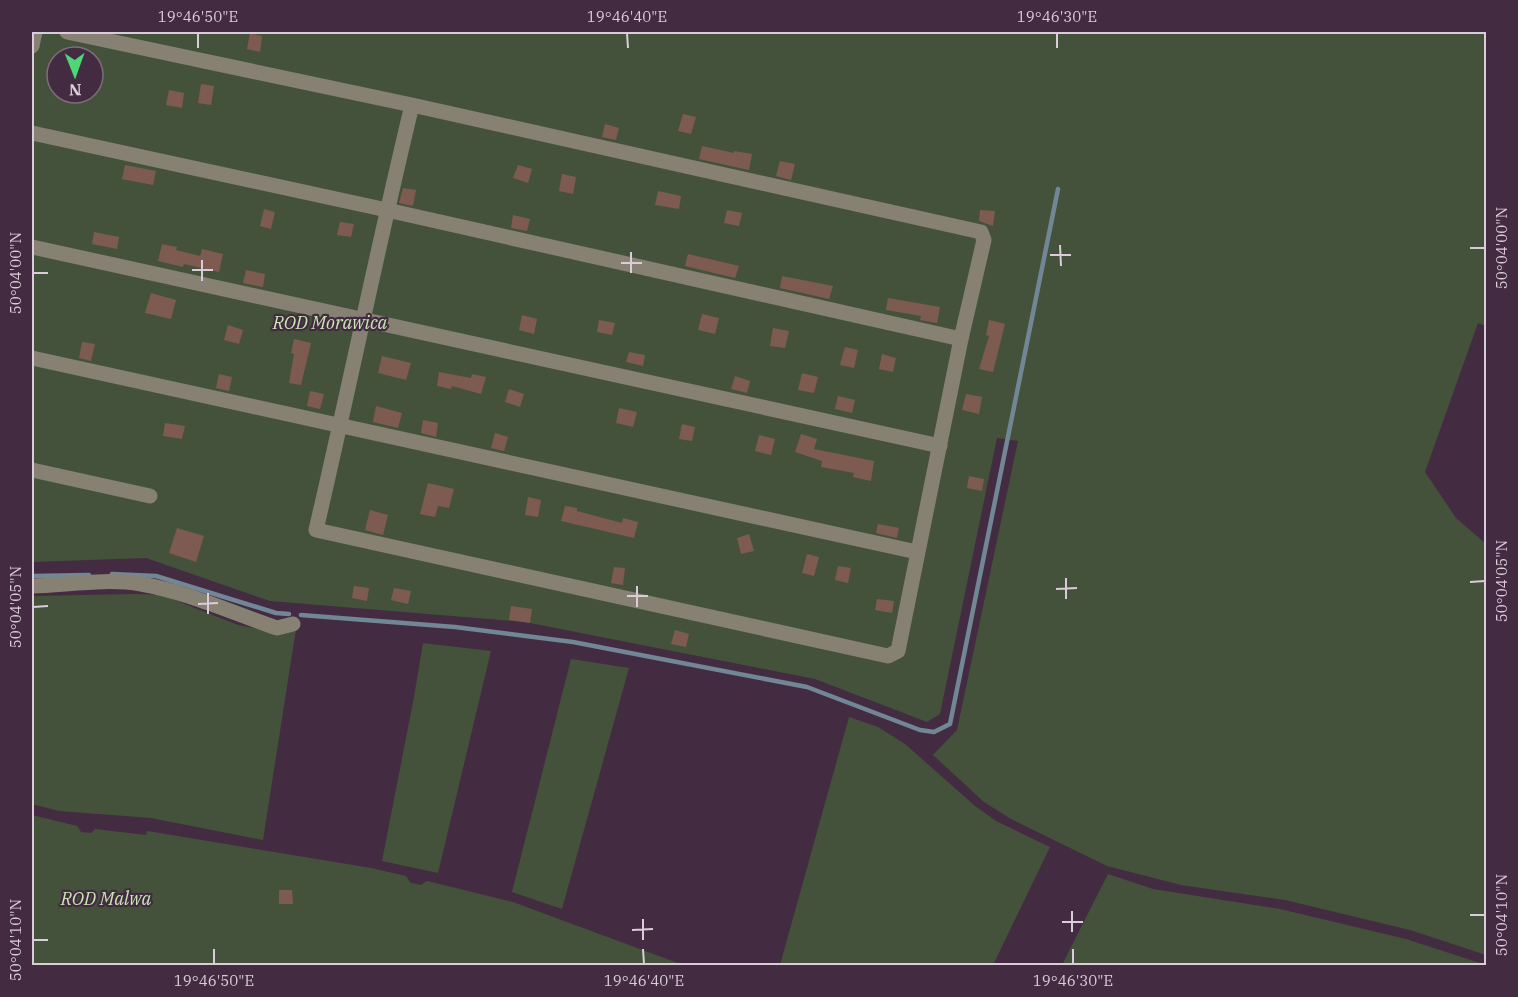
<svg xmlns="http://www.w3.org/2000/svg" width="1518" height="997" font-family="'IBM Plex Serif',serif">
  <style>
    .green { fill: #45523b; fill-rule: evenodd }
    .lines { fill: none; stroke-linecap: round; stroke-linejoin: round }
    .stream { stroke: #728796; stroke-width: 4.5 }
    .building { fill: #7e5b50 }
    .minor { stroke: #878173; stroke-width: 15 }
    .ticks { fill: none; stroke: #daccd9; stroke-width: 2 }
    .labels { text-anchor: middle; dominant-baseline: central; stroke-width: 4.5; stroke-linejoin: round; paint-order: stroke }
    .park-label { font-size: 18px; font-style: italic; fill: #c8e7b1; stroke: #432c41 }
    .neatline { fill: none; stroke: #daccd9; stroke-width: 2 }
    .ticks-label { font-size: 15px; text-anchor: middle; fill: #daccd9 }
  </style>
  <rect width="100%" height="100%" fill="#432c41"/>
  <g class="green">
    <path d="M32,32H1486V326L1478,323L1425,472L1456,518L1486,544V955L1410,930L1285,900L1181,885L1107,866L1011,819L984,802L933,755L957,730L1018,441L997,438L940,714L927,722L815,679L525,622L270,601L146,558L32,562ZM57,57H93V93H57Z"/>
    <path d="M134,594L162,595L238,625L279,633L296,629L263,840L151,818L59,811L32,804V596Z"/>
    <path d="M423,643L491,651L438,873L382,861L414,697Z"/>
    <path d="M571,659L629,668L562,909L512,892Z"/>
    <path d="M849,717L878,727L905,744L975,806L996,821L1050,847L993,965H780Z"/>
    <path d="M32,815L77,826L81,832L91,833L95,829L146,835L147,831L371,868L406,876L411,883L421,885L427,881L513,902L683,965H32Z"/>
    <path d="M1108,874L1153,889L1280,909L1406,939L1486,965H1062Z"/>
  </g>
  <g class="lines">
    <g class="stream">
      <path d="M112,574L156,576L276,613L289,614"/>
      <path d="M32,576L89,575"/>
      <path d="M301,615L455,627L573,642L807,687L920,730L934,732L950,724L1058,189"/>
    </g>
  </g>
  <g class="building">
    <path d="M250,33L262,36L260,52L247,49Z"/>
    <path d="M201,84L214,86L211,105L198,103Z"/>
    <path d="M169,90L184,93L182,108L166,105Z"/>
    <path d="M683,114L696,117L691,134L678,131Z"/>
    <path d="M605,124L619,128L616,140L602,137Z"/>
    <path d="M702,146L734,153V151L752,154L749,170L699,159Z"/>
    <path d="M780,161L795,164L791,180L776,176Z"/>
    <path d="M125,165L156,171L153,185L122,179Z"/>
    <path d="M518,165L532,169L528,183L513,178Z"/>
    <path d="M562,174L576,177L573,194L559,191Z"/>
    <path d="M403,188L416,190L413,206L399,203Z"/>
    <path d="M658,191L681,196L679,209L655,205Z"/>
    <path d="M264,209L275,212L271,229L260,226Z"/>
    <path d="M727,210L742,213L739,226L724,223Z"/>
    <path d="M980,210L995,211L993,226L979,221Z"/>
    <path d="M513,215L530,219L527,231L511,228Z"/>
    <path d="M340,222L354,224L351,237L337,235Z"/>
    <path d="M94,232L119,237L117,249L92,244Z"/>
    <path d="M162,244L177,247L176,250L200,256L202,249L223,254L219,272L184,264L183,267L158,261Z"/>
    <path d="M688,254L739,266L735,278L685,266Z"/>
    <path d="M246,270L265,274L263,287L243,283Z"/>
    <path d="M782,276L833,286L829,299L780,288Z"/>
    <path d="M151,293L176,300L171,319L145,313Z"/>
    <path d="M888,298L940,307L937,323L920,320L921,316L886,310Z"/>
    <path d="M702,314L719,318L715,334L698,330Z"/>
    <path d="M522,315L537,319L534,334L519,330Z"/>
    <path d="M599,320L615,323L612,335L597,332Z"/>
    <path d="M989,320L1005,324L993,372L979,369L989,336L986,335Z"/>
    <path d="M228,325L243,330L239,344L224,340Z"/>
    <path d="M773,328L789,331L785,348L770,346Z"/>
    <path d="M294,339L311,343L301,385L289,383L294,354L291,353Z"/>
    <path d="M82,342L95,344L91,361L79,358Z"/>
    <path d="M845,347L858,350L854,368L840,365Z"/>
    <path d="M629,352L645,355L643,366L626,362Z"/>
    <path d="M882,354L896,358L893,372L879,369Z"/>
    <path d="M382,356L411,363L406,380L378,373Z"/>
    <path d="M439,372L471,378L472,374L486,377L481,394L452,386L451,389L437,386Z"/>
    <path d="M802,373L818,377L814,393L798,390Z"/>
    <path d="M219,374L232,377L229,391L216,388Z"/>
    <path d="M735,376L750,381L747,393L731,389Z"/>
    <path d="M509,389L524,394L520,407L505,402Z"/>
    <path d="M310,391L324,394L320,409L307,406Z"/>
    <path d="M966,394L982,397L979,414L962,410Z"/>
    <path d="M838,396L855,400L852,413L835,409Z"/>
    <path d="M376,406L402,413L398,428L373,422Z"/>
    <path d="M619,408L637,412L633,427L616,423Z"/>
    <path d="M423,420L438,423L436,437L421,433Z"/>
    <path d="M165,423L185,426L182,439L163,436Z"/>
    <path d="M682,424L695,427L692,441L679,439Z"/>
    <path d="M495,433L508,437L504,451L491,448Z"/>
    <path d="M801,434L817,439L814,449L874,461L871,481L853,477L854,473L821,467L822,461L795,452Z"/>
    <path d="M759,435L775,439L771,455L755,451Z"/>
    <path d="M969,476L984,479L982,491L967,488Z"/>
    <path d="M428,483L454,489L449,508L438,506L435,517L420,514Z"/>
    <path d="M528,497L541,500L538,517L525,515Z"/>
    <path d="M565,506L577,508V511L622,523L623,518L638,522L634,538L561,521Z"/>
    <path d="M370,510L388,515L383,535L365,530Z"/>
    <path d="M878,524L899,528L897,538L876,533Z"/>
    <path d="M177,528L204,536L196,562L169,553Z"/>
    <path d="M749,534L754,551L741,554L737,538Z"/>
    <path d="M807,554L819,557L814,576L802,573Z"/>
    <path d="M838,566L851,568L848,583L835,580Z"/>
    <path d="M614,567L625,568L623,585L611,583Z"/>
    <path d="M354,586L369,588L367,601L352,598Z"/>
    <path d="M394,588L411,591L408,604L391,600Z"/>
    <path d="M877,599L894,601L892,613L875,610Z"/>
    <path d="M511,606L532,609L530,623L509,620Z"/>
    <path d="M675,630L689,634L686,647L671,644Z"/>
    <path d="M279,890H292L293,904H279Z"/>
  </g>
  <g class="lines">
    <g class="minor">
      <path d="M67,32L412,105L981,232L984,240L961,339L898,651L888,656L316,530C349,388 378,246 412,105"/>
      <path d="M32,46L35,32"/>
      <path d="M32,133L387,210L961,339"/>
      <path d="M32,247L940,446"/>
      <path d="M32,358L917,552"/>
      <path d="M32,470L150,496"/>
      <path d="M32,586C67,585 106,578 141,584C187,592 233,613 277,628L293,624"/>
    </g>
  </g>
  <path class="ticks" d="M198,33V48M627,33L628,48M1057,33V48M1060,245L1061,266M1470,248H1485M631,252V273M1050,255H1071M202,260V281M621,263H642M192,270H213M33,273H48M1066,578V599M1470,582L1485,581M637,586V607M1056,589L1077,588M208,593V614M627,596H648M198,604L218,603M33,607L48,606M1072,911V932M1470,915H1485M643,919V940M1062,922H1083M632,930L653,929M33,940H48M214,949V964M643,949L644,964M1073,949V964"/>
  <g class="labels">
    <g class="park-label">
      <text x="330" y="322">ROD Morawica</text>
      <text x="106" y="898">ROD Malwa</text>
    </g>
  </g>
  <rect width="1518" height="997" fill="none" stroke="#432c41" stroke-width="66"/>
  <g transform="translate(75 75) rotate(179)"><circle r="28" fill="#432c41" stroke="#7f6c7e" stroke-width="1.5"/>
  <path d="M0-4.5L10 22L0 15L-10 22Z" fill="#4fd675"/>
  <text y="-9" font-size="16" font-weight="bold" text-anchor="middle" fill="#daccd9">N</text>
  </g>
  <rect x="33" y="33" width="1452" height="931" class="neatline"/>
  <g class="ticks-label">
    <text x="198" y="22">19°46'50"E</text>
    <text x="627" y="22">19°46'40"E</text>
    <text x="1057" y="22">19°46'30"E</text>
    <text transform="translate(1502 248) rotate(-90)" y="5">50°04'00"N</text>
    <text transform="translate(16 273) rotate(-90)" y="5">50°04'00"N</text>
    <text transform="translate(1502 581) rotate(-90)" y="5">50°04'05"N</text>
    <text transform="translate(16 607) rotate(-90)" y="5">50°04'05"N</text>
    <text transform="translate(1502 915) rotate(-90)" y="5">50°04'10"N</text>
    <text transform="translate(16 940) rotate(-90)" y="5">50°04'10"N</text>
    <text x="214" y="986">19°46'50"E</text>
    <text x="644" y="986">19°46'40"E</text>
    <text x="1073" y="986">19°46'30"E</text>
  </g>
</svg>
